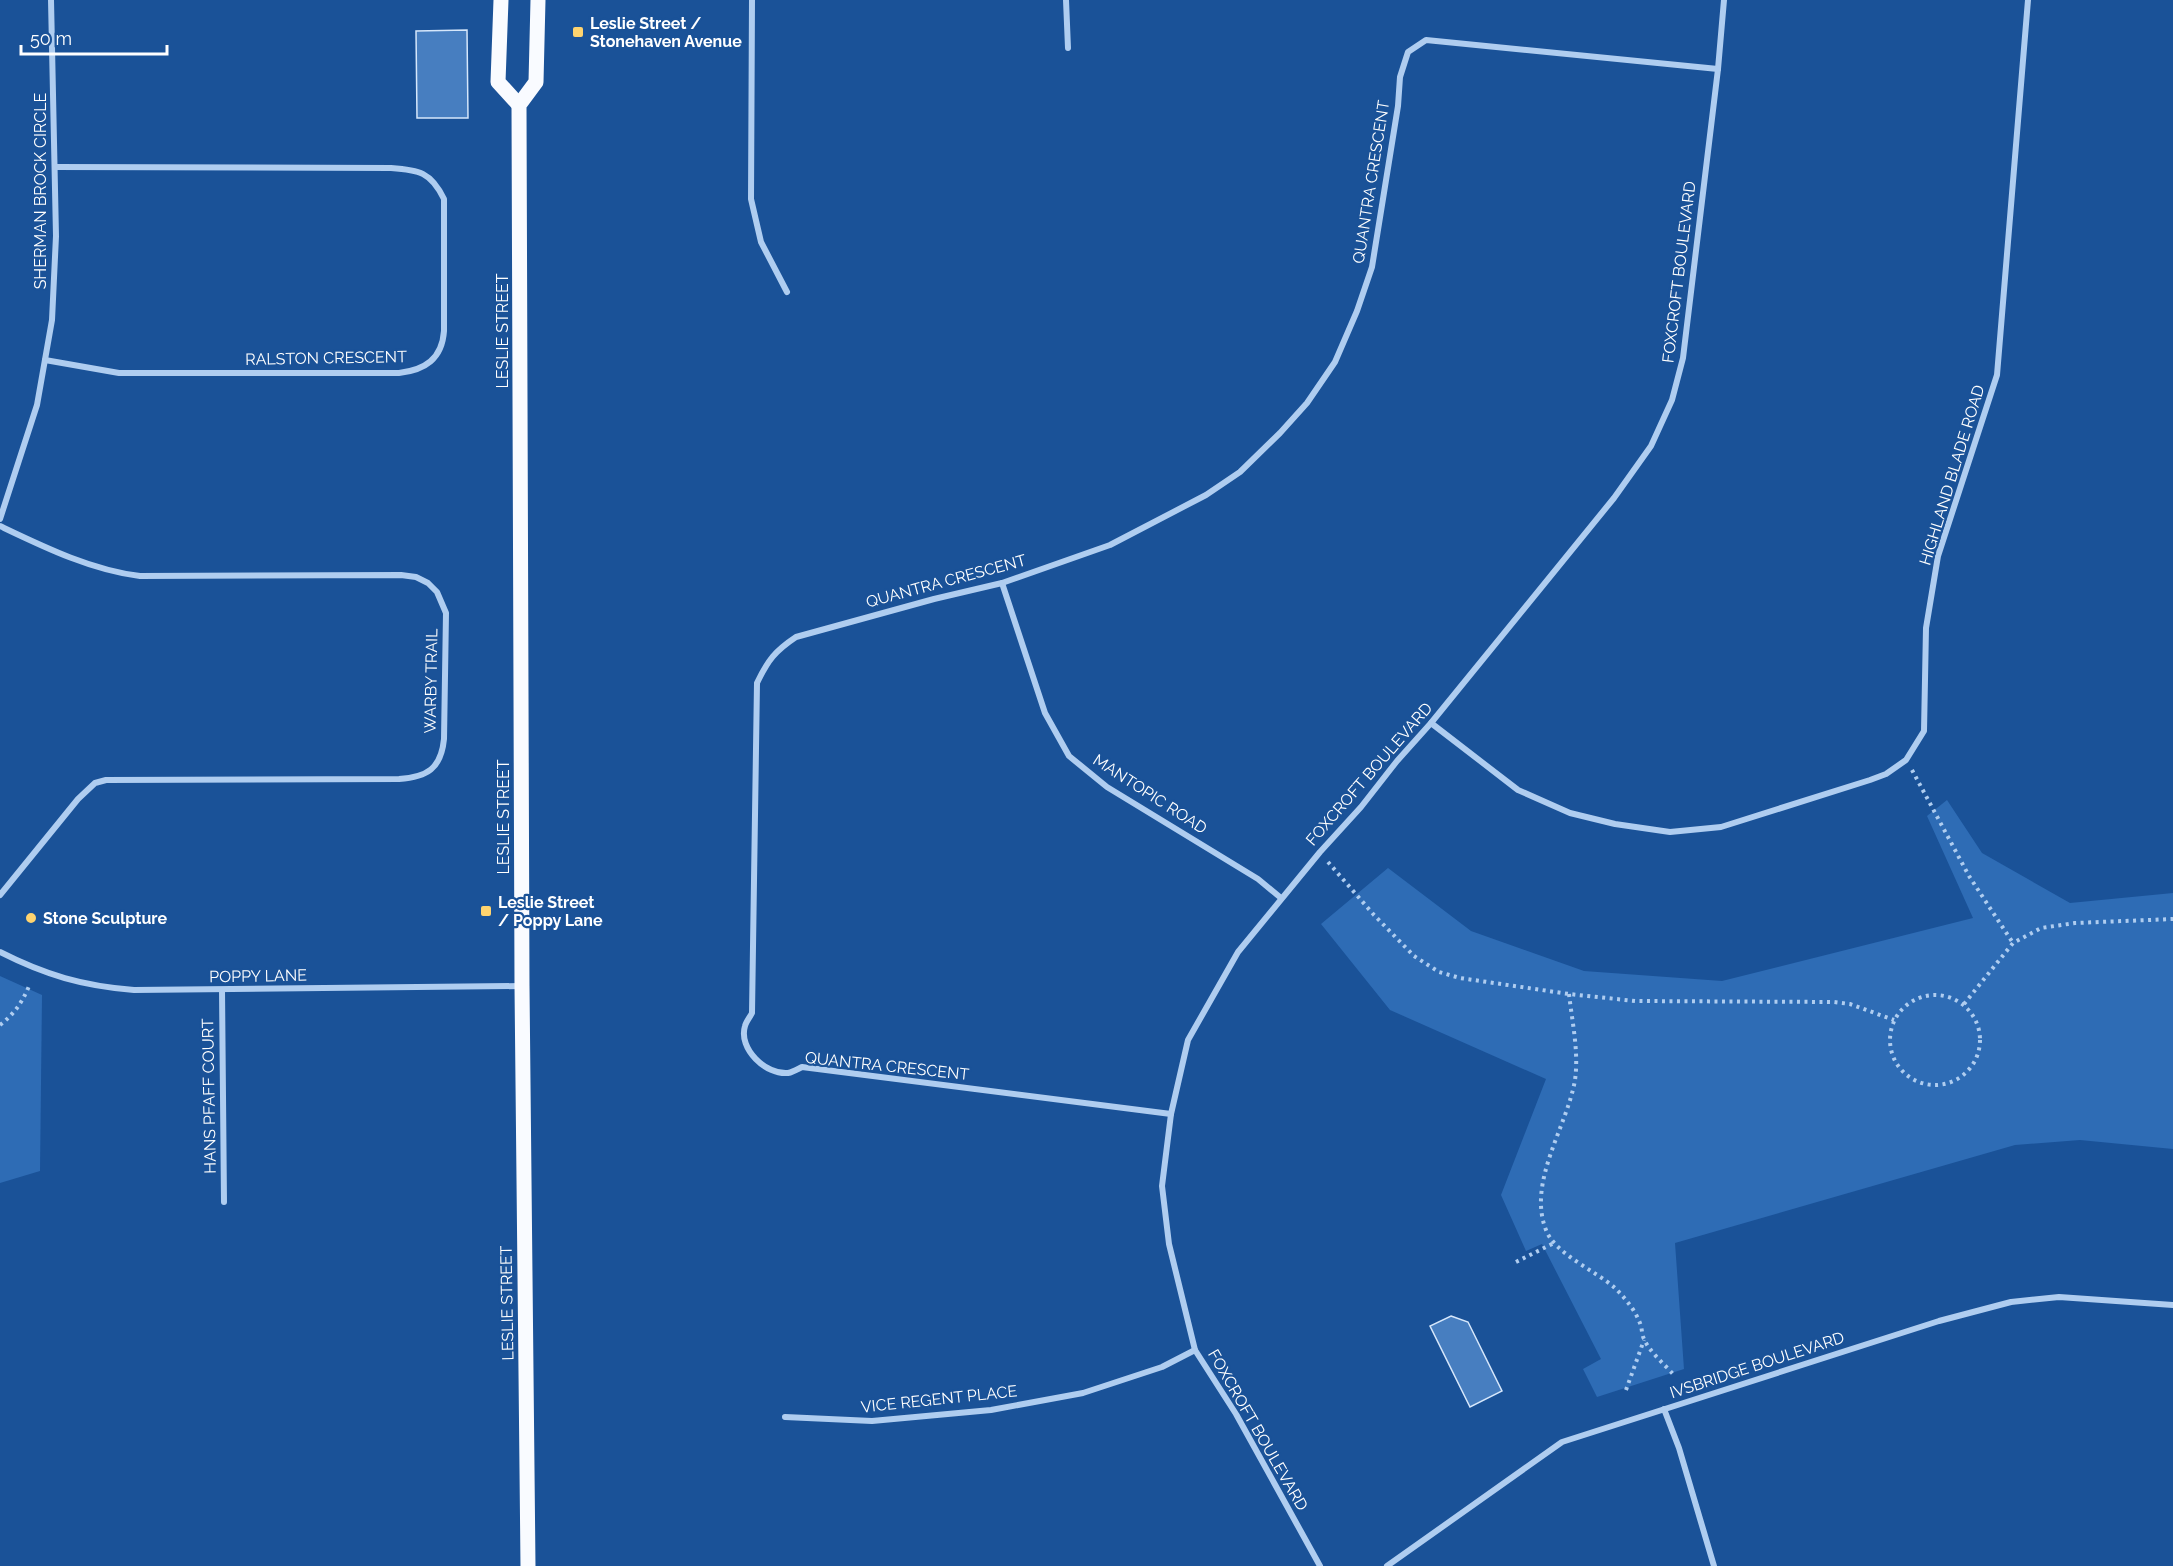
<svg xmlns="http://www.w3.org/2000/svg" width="2173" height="1566" font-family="Raleway,sans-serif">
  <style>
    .green { fill: #2e6cb5 }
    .building { fill: #477ec0; stroke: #d6e7fb; stroke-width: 1.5 }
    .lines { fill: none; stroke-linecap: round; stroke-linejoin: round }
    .path { stroke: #afcdf0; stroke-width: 4; stroke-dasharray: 3 4.5; stroke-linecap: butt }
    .minor { stroke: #afcdf0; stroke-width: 6 }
    .primary { stroke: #f9fbff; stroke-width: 15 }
    .poi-dot { fill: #ffd46f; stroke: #1a5298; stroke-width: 2 }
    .labels { text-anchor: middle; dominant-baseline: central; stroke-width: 4.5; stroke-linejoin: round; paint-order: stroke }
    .poi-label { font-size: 16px; font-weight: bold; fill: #fff; stroke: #1a5298; text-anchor: start }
    .street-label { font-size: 16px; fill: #fff; stroke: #1a5298 }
  </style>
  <rect width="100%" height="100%" fill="#1a5298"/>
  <g class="green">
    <path d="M1947,800L1982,853L2070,903L2173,893V1149L2080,1140L2015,1145L1675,1243L1684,1369L1597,1397L1583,1369L1601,1359L1542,1244L1526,1251L1501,1195L1546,1079L1390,1010L1321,924L1388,868L1471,931L1584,971L1722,981L1973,918L1927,816Z"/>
    <path d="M0,976L42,995L40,1171L0,1183Z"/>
  </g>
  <g class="building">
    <path d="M467,30L468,118H417L416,31Z"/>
    <path d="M1451,1316L1468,1322L1502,1391L1470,1407L1430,1326Z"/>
  </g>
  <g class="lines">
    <g class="path">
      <path d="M1912,770L1969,876L2013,943"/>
      <path d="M1328,862L1374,915L1414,956L1439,972L1460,978L1569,994L1635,1001L1834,1002L1850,1004L1894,1020"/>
      <path d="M1569,994C1572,1021 1579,1052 1575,1080C1567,1127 1527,1182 1546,1230C1555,1254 1596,1271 1615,1288C1626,1299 1636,1311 1641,1326C1642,1330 1642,1335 1644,1339C1649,1351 1664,1364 1673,1374"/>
      <circle cx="1935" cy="1040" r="45"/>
      <path d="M1964,1004L2013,943L2041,928L2075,923L2173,919"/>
      <path d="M0,1025C14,1014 22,1003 29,986"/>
      <path d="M1516,1262L1554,1243"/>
      <path d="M1626,1390L1644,1340"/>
    </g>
    <g class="minor">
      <path d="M752,0L751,199L761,242L787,292"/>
      <path d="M1066,0L1068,48"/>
      <path d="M45,360L119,373H399C425,370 442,359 444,331V199C431,172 419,170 391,168L55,167"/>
      <path d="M0,519L37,405L52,320L56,236L51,0"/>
      <path d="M0,526C44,547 91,570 140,576L401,575L416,577L428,583L437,592L446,613L444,739C441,769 427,777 399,779L106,780L95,783L78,799L0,895"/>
      <path d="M1002,583L1045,713L1069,756L1107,787L1258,879L1281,898"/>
      <path d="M1431,723L1518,790L1570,813L1615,824L1670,832L1721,827L1870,780L1886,774L1906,760L1924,731L1926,628L1938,556L1997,375L2028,0"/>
      <path d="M0,952C45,975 83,986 134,990L521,986"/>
      <path d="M222,990L224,1202"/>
      <path d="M1171,1114L802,1067C798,1069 793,1072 788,1073C766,1075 738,1049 745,1026C746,1022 750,1017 752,1013L757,683C768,660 775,651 796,637L934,599L1002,583L1110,545L1206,495L1240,472L1280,433L1307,403L1335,362L1357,311L1372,267L1398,106L1400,77L1408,52L1426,40L1718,69"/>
      <path d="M1664,1409L1679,1448L1714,1566"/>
      <path d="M785,1417L872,1421L991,1410L1083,1393L1162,1367L1195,1350"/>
      <path d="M1320,1566L1236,1414L1195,1350L1169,1244L1162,1186L1171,1114L1188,1040L1238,952L1320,852L1361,807L1397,761L1431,723L1614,498L1651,446L1672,400L1683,358L1718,69L1724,0"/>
      <path d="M1387,1566L1562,1442L1939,1321L2011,1302L2059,1297L2173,1305"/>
    </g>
    <g class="primary">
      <path d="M501,0L498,82L519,105"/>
      <path d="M528,1566L522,986L519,105L536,82L538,0"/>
    </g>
  </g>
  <g class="poi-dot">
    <rect x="572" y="26" width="12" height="12" rx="3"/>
    <rect x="480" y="905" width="12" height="12" rx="3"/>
    <circle cx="31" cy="918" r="6"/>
  </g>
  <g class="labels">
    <g class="poi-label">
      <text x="590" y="23">Leslie Street /<tspan x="590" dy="18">Stonehaven Avenue</tspan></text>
      <text x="498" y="902">Leslie Street<tspan x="498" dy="18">/ Poppy Lane</tspan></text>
      <text x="43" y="918">Stone Sculpture</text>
    </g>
    <g class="street-label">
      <text transform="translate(1371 182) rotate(-81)">QUANTRA CRESCENT</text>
      <text transform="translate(40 191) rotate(-90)">SHERMAN BROCK CIRCLE</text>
      <text transform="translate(1679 272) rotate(-83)">FOXCROFT BOULEVARD</text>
      <text transform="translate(502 331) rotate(-90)">LESLIE STREET</text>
      <text transform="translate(326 358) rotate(-1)">RALSTON CRESCENT</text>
      <text transform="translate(1952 475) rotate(-73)">HIGHLAND BLADE ROAD</text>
      <text transform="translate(946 581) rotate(-15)">QUANTRA CRESCENT</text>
      <text transform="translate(431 681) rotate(-89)">WARBY TRAIL</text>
      <text transform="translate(1369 774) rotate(-49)">FOXCROFT BOULEVARD</text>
      <text transform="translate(1150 794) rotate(33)">MANTOPIC ROAD</text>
      <text transform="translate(503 817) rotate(-90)">LESLIE STREET</text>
      <text transform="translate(258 976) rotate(-1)">POPPY LANE</text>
      <text transform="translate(887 1066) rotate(6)">QUANTRA CRESCENT</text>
      <text transform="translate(209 1096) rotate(-91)">HANS PFAFF COURT</text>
      <text transform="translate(507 1303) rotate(-91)">LESLIE STREET</text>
      <text transform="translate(1757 1365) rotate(-18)">IVSBRIDGE BOULEVARD</text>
      <text transform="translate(939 1399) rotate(-6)">VICE REGENT PLACE</text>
      <text transform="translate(1258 1430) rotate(60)">FOXCROFT BOULEVARD</text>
    </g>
  </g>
  <path d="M21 45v9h146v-9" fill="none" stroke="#ffffff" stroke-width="3"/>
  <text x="30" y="45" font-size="18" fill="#ffffff" stroke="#1a5298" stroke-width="4.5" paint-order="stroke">50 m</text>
</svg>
